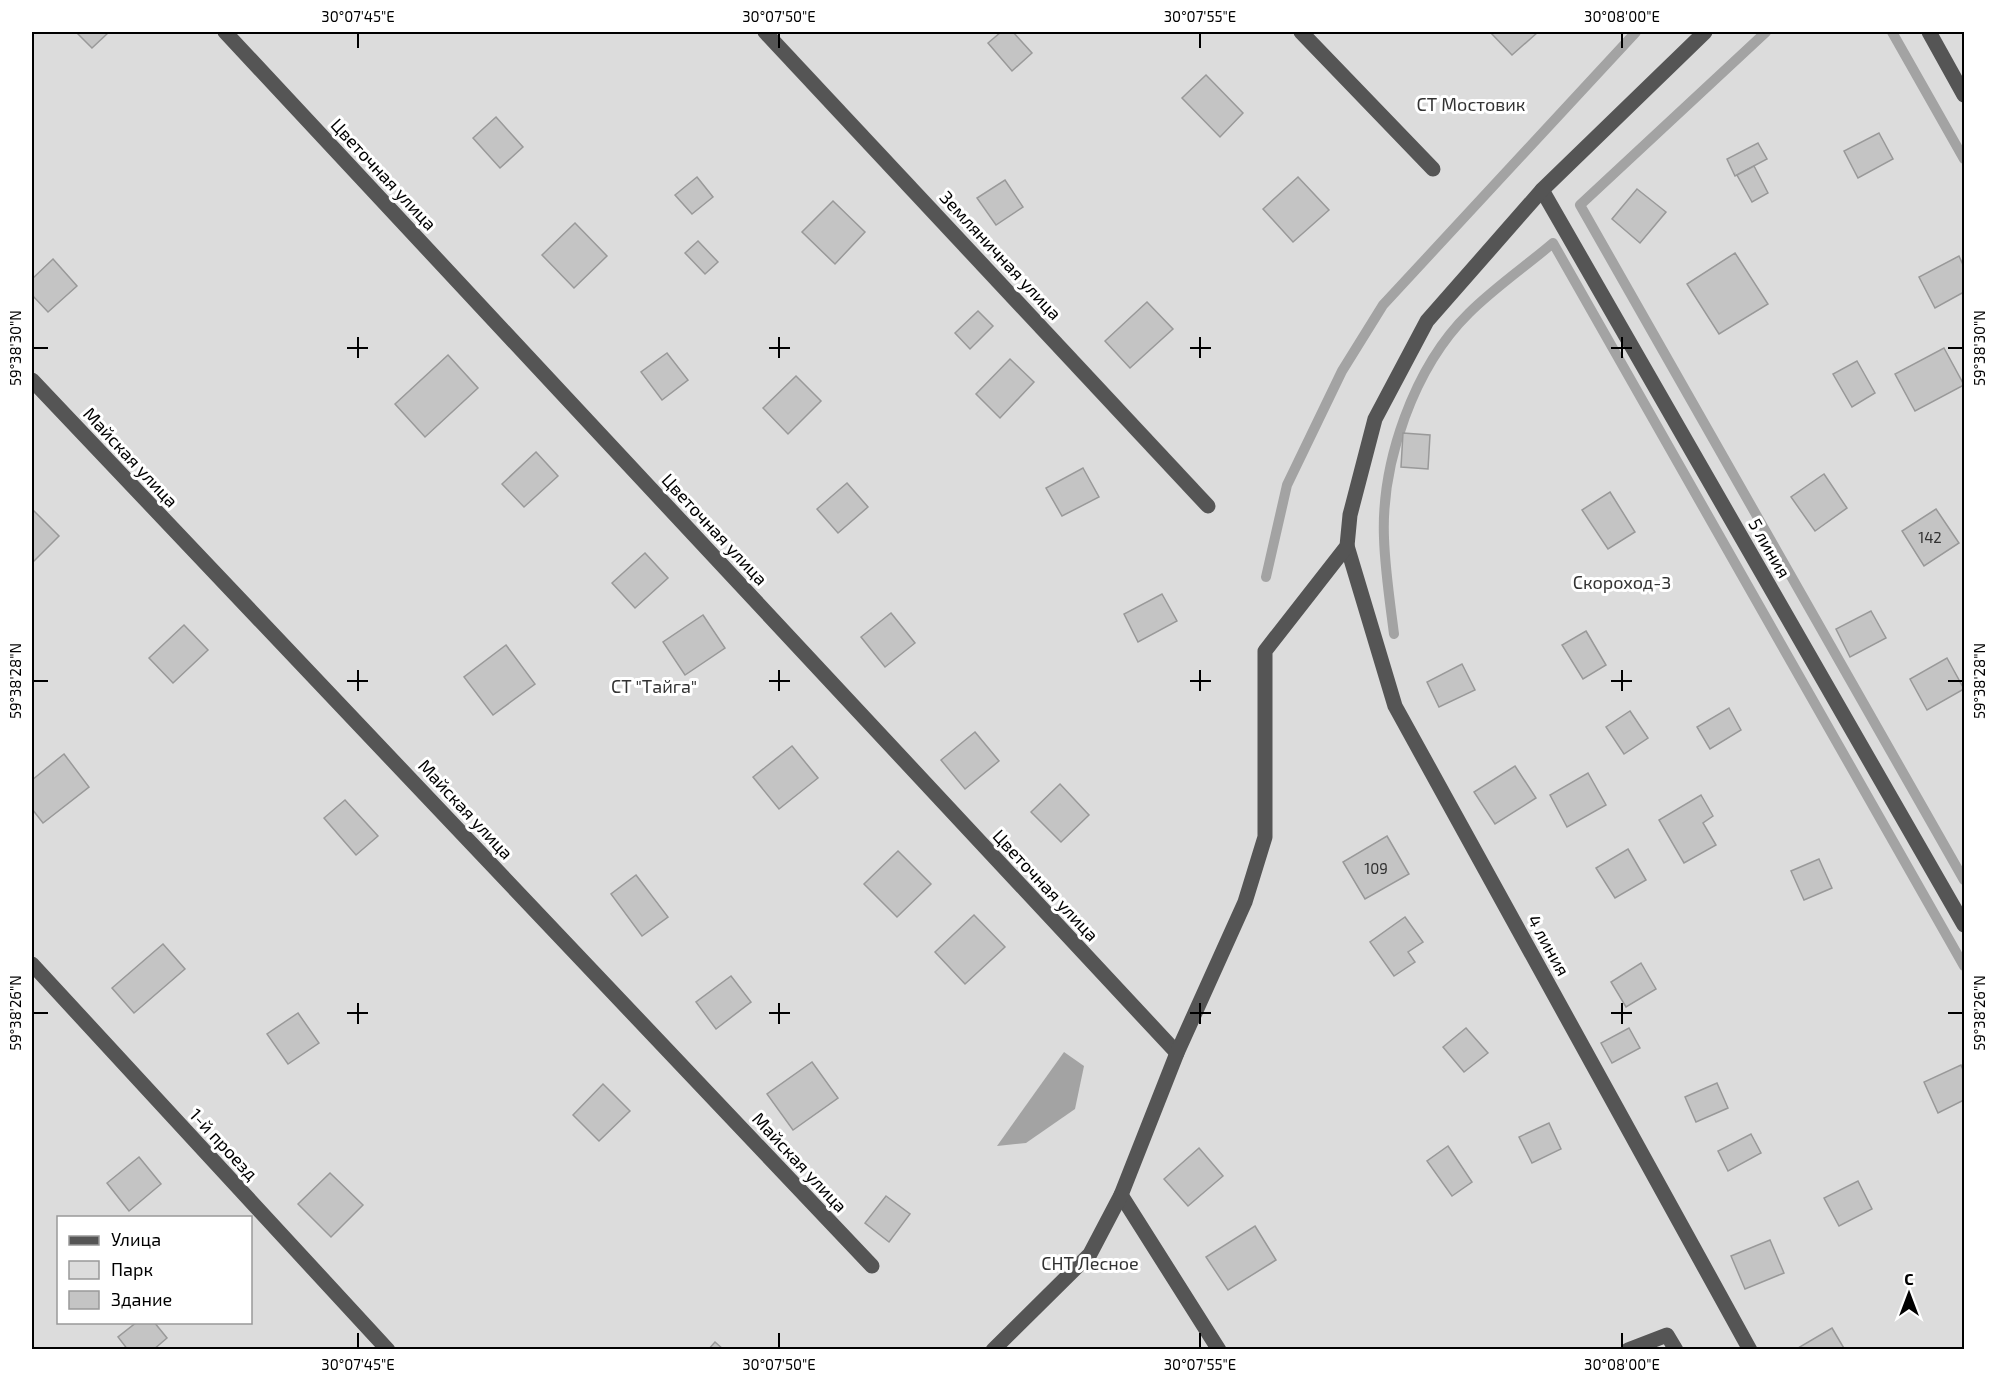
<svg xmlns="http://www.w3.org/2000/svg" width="1996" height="1381" font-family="'Exo 2',sans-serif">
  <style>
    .green { fill: #dcdcdc; fill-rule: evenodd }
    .water { fill: #a3a3a3 }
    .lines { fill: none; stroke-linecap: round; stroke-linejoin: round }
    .stream { stroke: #a3a3a3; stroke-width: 10 }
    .building { fill: #c4c4c4; stroke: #999; stroke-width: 1.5 }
    .minor { stroke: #555; stroke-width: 15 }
    .ticks { fill: none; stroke: #000; stroke-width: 2 }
    .labels { text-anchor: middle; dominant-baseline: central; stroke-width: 6; stroke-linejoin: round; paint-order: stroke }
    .number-label { font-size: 15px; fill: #313131 }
    .park-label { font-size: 18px; fill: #333; stroke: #fff }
    .street-label { font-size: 18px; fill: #000; stroke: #fff }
    .neatline { fill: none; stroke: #000; stroke-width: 2 }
    .ticks-label { font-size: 15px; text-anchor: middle; fill: #000 }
  </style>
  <rect width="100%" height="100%" fill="#fff"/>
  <path class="green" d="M32,32H1964V1349H32ZM58,1218H250V1322H58Z"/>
  <path class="water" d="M1064,1052L1084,1066L1075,1109L1026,1143L997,1146Z"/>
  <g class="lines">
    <g class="stream">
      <path d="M1766,32L1580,205L1964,880"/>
      <path d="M1892,32L1964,159"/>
      <path d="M1266,577L1287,485L1342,371L1383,305L1636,32"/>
      <path d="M1394,634C1390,602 1385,570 1384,538C1381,462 1414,367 1469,313C1494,288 1526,266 1553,243L1964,966"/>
    </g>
  </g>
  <g class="building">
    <path d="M76,32H109L92,48Z"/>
    <path d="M1001,32H1013L1032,53L1012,71L988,43Z"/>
    <path d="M1490,32H1538L1512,55Z"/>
    <path d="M1206,75L1243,113L1220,137L1182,98Z"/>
    <path d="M496,117L523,147L500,168L473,138Z"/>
    <path d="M1879,133L1893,159L1858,178L1844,151Z"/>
    <path d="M1758,143L1767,159L1735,176L1727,159Z"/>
    <path d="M1754,166L1768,193L1752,202L1737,175Z"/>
    <path d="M697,177L713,197L692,214L675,195Z"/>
    <path d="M1298,177L1329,210L1293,242L1263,209Z"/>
    <path d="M1005,180L1023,207L996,225L977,198Z"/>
    <path d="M1637,189L1666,212L1640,243L1612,219Z"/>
    <path d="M833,201L865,232L835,264L802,232Z"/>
    <path d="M575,223L607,256L574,288L542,255Z"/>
    <path d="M698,241L718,262L705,274L685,253Z"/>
    <path d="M1735,253L1768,304L1719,334L1687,284Z"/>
    <path d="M1959,256L1964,267V292L1935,308L1919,277Z"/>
    <path d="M53,259L77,286L48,312L32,295V279Z"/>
    <path d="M1147,302L1173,329L1130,368L1105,341Z"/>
    <path d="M978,311L993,326L970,349L955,333Z"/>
    <path d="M1944,348L1964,385L1915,411L1895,374Z"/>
    <path d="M667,353L688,380L662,400L641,372Z"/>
    <path d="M448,355L478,388L425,437L395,404Z"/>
    <path d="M1010,359L1034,382L1000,418L976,394Z"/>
    <path d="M1857,361L1875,393L1852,407L1833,374Z"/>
    <path d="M796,376L821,401L788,434L763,408Z"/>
    <path d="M1403,433L1430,435L1428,469L1401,467Z"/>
    <path d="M536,452L558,476L524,507L502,484Z"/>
    <path d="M1083,468L1099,497L1062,516L1046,488Z"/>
    <path d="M1824,474L1847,508L1815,531L1791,497Z"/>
    <path d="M847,483L868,507L838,533L817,509Z"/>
    <path d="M1610,492L1635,532L1608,549L1582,510Z"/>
    <path d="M32,509L59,536L32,563Z"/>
    <path d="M1936,509L1959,543L1924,566L1902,531Z"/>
    <path d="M645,553L668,578L635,608L612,583Z"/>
    <path d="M1162,594L1177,621L1138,642L1124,614Z"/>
    <path d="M1871,611L1886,638L1850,657L1836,629Z"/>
    <path d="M891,613L915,643L885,667L861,637Z"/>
    <path d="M703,615L725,648L685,675L663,642Z"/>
    <path d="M184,625L208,650L173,683L149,658Z"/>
    <path d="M1586,631L1606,665L1583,679L1562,645Z"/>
    <path d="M506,645L535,684L493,715L464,677Z"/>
    <path d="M1947,658L1964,689L1927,710L1910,679Z"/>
    <path d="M1462,664L1475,690L1439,707L1427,682Z"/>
    <path d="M1729,708L1741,730L1710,749L1697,727Z"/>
    <path d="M1630,711L1648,738L1624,754L1606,727Z"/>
    <path d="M975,732L999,761L965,789L941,760Z"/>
    <path d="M792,746L818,778L779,809L753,777Z"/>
    <path d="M64,754L89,787L43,823L32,809V780Z"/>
    <path d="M1515,766L1536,798L1495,824L1474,792Z"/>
    <path d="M1588,773L1606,805L1567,827L1550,795Z"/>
    <path d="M1060,784L1089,815L1061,842L1031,812Z"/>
    <path d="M1701,795L1713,816L1703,823L1716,845L1684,863L1659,820Z"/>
    <path d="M345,800L378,836L356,855L324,818Z"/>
    <path d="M1387,836L1409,874L1365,899L1343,862Z"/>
    <path d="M1628,849L1646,880L1615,898L1596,868Z"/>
    <path d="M898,851L931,884L897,917L864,884Z"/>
    <path d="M1819,859L1832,888L1804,900L1791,871Z"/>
    <path d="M636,875L668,917L642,936L611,894Z"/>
    <path d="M974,915L1005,947L965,984L935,952Z"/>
    <path d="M1405,917L1423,942L1408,952L1415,962L1394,976L1370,942Z"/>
    <path d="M163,944L185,969L134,1013L112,988Z"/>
    <path d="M1641,963L1656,989L1626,1007L1611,982Z"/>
    <path d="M731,976L751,1002L716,1029L696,1002Z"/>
    <path d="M298,1013L319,1043L288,1064L267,1034Z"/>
    <path d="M1466,1028L1488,1053L1464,1072L1443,1047Z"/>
    <path d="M1629,1028L1640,1048L1612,1063L1601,1043Z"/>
    <path d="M812,1062L838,1098L793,1130L767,1094Z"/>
    <path d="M1961,1065L1964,1072V1100L1938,1113L1924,1082Z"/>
    <path d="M1717,1083L1728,1108L1696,1122L1685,1097Z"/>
    <path d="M603,1084L630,1111L599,1141L573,1115Z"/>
    <path d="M1549,1123L1561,1149L1532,1163L1519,1137Z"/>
    <path d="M1751,1134L1761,1153L1728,1171L1718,1151Z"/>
    <path d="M1448,1146L1472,1182L1452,1196L1427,1161Z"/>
    <path d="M1199,1148L1223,1176L1188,1206L1164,1179Z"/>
    <path d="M139,1157L161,1184L129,1211L107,1183Z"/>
    <path d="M330,1173L363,1205L331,1237L298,1204Z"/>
    <path d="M1858,1181L1872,1209L1839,1226L1824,1198Z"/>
    <path d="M886,1196L910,1214L889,1242L865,1223Z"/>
    <path d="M1255,1226L1276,1260L1228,1290L1206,1257Z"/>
    <path d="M1770,1240L1784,1273L1745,1289L1731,1256Z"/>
    <path d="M137,1322H154L167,1338L153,1350H128L118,1337Z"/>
    <path d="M1832,1328L1845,1350H1799L1798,1348Z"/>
    <path d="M715,1342L724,1350H708Z"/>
  </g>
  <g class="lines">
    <g class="minor">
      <path d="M225,32L1177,1053"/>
      <path d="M765,32L1208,506"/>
      <path d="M1301,32L1433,169"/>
      <path d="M1929,32L1964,95"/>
      <path d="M1542,190L1964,925"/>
      <path d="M32,380L872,1266"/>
      <path d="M1347,546L1395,706L1750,1350"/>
      <path d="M32,964L388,1350"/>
      <path d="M1121,1195L1219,1350"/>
      <path d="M993,1350L1090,1254L1121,1195L1177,1053L1245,902L1265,837V651L1347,546L1350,515L1375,419L1427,321L1542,190L1705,32"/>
      <path d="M1628,1350L1667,1335L1676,1350"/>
    </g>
  </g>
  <path class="ticks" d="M358,33V48M779,33V48M1200,33V48M1622,33V48M358,337V358M779,337V358M1200,337V358M1622,337V358M33,348H48M347,348H368M769,348H790M1190,348H1211M1611,348H1632M1948,348H1963M358,670V691M779,670V691M1200,670V691M1622,670V691M33,681H48M347,681H368M769,681H790M1190,681H1211M1611,681H1632M1948,681H1963M358,1003V1024M779,1003V1024M1200,1003V1024M1622,1003V1024M33,1013H48M347,1013H368M769,1013H790M1190,1013H1211M1611,1013H1632M1948,1013H1963M358,1333V1348M779,1333V1348M1200,1333V1348M1622,1333V1348"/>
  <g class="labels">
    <g class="number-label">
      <text x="1930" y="537">142</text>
      <text x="1376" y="868">109</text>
    </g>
    <g class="park-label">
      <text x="1471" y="104">СТ Мостовик</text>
      <text x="1622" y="582">Скороход-3</text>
      <text x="654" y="686">СТ "Тайга"</text>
      <text x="1090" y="1263">СНТ Лесное</text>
    </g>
    <g class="street-label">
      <text transform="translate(384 174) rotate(47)">Цветочная улица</text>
      <text transform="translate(1001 255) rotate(47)">Земляничная улица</text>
      <text transform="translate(131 457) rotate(47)">Майская улица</text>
      <text transform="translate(715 529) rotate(47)">Цветочная улица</text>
      <text transform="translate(1770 548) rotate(60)">5 линия</text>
      <text transform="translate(466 809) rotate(47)">Майская улица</text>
      <text transform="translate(1046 885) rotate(47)">Цветочная улица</text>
      <text transform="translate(1549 945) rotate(61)">4 линия</text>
      <text transform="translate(224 1144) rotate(47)">1-й проезд</text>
      <text transform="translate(800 1162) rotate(47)">Майская улица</text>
    </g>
  </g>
  <rect width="1996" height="1381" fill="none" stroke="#ffffff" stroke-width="66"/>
  <rect x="57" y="1216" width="195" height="108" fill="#ffffff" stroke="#999999" stroke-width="1.5"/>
  <rect x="69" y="1236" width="30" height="9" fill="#555555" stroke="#999999" stroke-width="1.5"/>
  <text x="111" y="1246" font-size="18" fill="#000000">Улица</text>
  <rect x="69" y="1261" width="30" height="18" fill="#dcdcdc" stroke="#999999" stroke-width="1.5"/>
  <text x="111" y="1276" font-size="18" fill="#000000">Парк</text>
  <rect x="69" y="1291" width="30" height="18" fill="#c4c4c4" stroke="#999999" stroke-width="1.5"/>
  <text x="111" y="1306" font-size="18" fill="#000000">Здание</text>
  <g transform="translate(1909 1294)" stroke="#ffffff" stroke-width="4.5" paint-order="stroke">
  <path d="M0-4.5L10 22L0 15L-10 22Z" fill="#000000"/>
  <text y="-9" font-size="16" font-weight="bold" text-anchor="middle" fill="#000000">С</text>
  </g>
  <rect x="33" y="33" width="1930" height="1315" class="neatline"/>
  <g class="ticks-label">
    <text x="358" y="22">30°07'45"E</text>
    <text x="779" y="22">30°07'50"E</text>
    <text x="1200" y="22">30°07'55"E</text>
    <text x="1622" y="22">30°08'00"E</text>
    <text transform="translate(16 348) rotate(-90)" y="5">59°38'30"N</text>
    <text transform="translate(1980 348) rotate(-90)" y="5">59°38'30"N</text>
    <text transform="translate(16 681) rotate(-90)" y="5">59°38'28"N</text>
    <text transform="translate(1980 681) rotate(-90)" y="5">59°38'28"N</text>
    <text transform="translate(16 1013) rotate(-90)" y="5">59°38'26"N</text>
    <text transform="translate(1980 1013) rotate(-90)" y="5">59°38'26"N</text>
    <text x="358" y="1370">30°07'45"E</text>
    <text x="779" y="1370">30°07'50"E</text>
    <text x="1200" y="1370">30°07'55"E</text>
    <text x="1622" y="1370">30°08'00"E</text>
  </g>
</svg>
